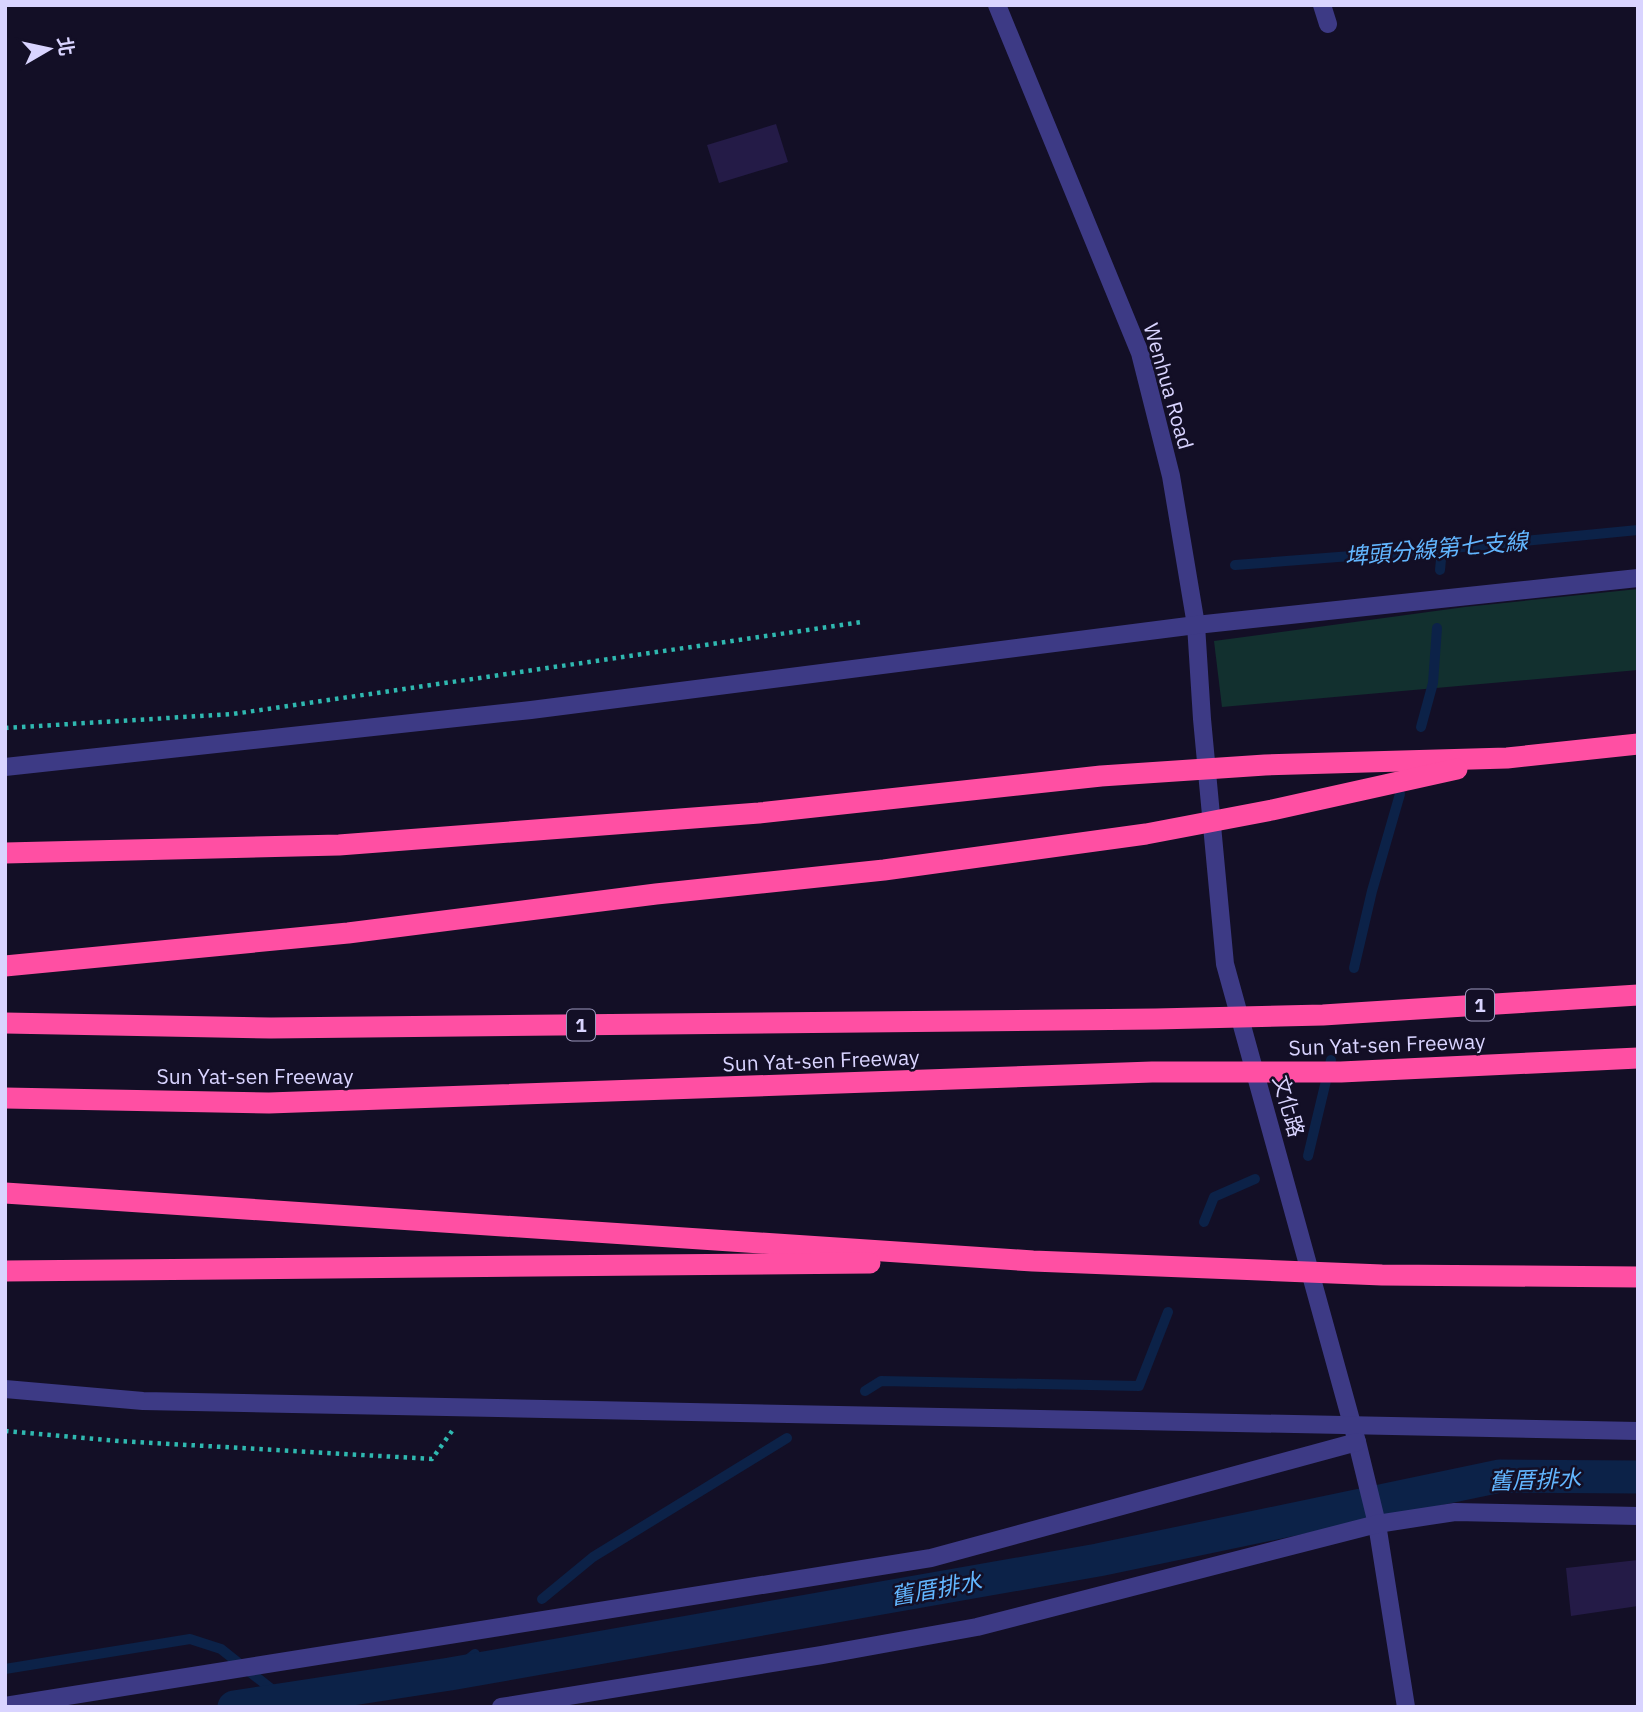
<svg xmlns="http://www.w3.org/2000/svg" width="1643" height="1712" font-family="'IBM Plex Sans','Noto Sans TC',sans-serif">
  <style>
    .green { fill: #12302f }
    .lines { fill: none; stroke-linecap: round; stroke-linejoin: round }
    .stream { stroke: #0c2248; stroke-width: 10 }
    .canal { stroke: #0c2248; stroke-width: 33 }
    .building { fill: #241b47 }
    .path { stroke: #2fb8b0; stroke-width: 4.5; stroke-dasharray: 3.5 5; stroke-linecap: butt }
    .minor { stroke: #3d3a85; stroke-width: 18 }
    .highway { stroke: #ff4fa3; stroke-width: 21 }
    .labels { text-anchor: middle; dominant-baseline: central; stroke-width: 5; stroke-linejoin: round; paint-order: stroke }
    .shield { fill: #130f26; stroke: #9e99be; stroke-width: 2 }
    .shield-label { font-size: 19px; font-weight: bold; fill: #d9d4ff }
    .street-label { font-size: 21px; fill: #d9d4ff; stroke: #130f26 }
    .water-label { font-size: 23px; font-style: italic; fill: #62b6ff; stroke: #130f26 }
  </style>
  <rect width="100%" height="100%" fill="#130f26"/>
  <path class="green" d="M1638,589V670L1222,707L1214,641L1465,607Z"/>
  <g class="lines">
    <g class="stream">
      <path d="M1235,565L1442,549L1638,530"/>
      <path d="M1440,570L1442,549"/>
      <path d="M1421,727L1433,683L1437,628"/>
      <path d="M1354,968L1372,891L1400,794"/>
      <path d="M1308,1156L1331,1060"/>
      <path d="M1204,1222L1214,1197L1255,1179"/>
      <path d="M865,1391L881,1381L1139,1386L1168,1312"/>
      <path d="M542,1599L593,1557L787,1438"/>
      <path d="M5,1669L190,1639L221,1649L284,1699"/>
      <path d="M450,1674L475,1654"/>
    </g>
    <path class="canal" d="M234,1707L450,1674L1098,1560L1500,1476L1638,1477"/>
  </g>
  <g class="building">
    <path d="M776,124L788,162L719,183L707,145Z"/>
    <path d="M1638,1560V1606L1571,1616L1566,1568Z"/>
  </g>
  <g class="lines">
    <g class="path">
      <path d="M5,728L233,714L862,622"/>
      <path d="M5,1431L119,1441L432,1459L452,1431"/>
    </g>
    <g class="minor">
      <path d="M997,5L1140,353L1171,476L1196,625L1202,719L1225,964L1357,1442L1377,1524L1406,1707"/>
      <path d="M1322,5L1328,24"/>
      <path d="M5,767L531,710L1196,625L1638,578"/>
      <path d="M5,1389L143,1401L1638,1431"/>
      <path d="M5,1706L931,1558L1357,1442"/>
      <path d="M501,1707L822,1655L977,1627L1377,1524L1455,1512L1638,1516"/>
    </g>
    <g class="highway">
      <path d="M5,853L339,845L759,813L1101,776L1265,765L1507,758L1638,744"/>
      <path d="M5,966L348,933L656,894L884,870L1146,834L1272,810L1457,769"/>
      <path d="M5,1023L271,1028L1156,1019L1323,1015L1638,995"/>
      <path d="M5,1098L269,1103L1152,1072H1341L1638,1058"/>
      <path d="M5,1193L1033,1261L1382,1275L1638,1277"/>
      <path d="M5,1271L870,1263"/>
    </g>
  </g>
  <g class="labels">
    <g class="shield">
      <rect x="1466" y="989.5" width="28" height="31" rx="5"/>
      <rect x="567" y="1009.5" width="28" height="31" rx="5"/>
    </g>
    <g class="shield-label">
      <text x="1480" y="1005">1</text>
      <text x="581" y="1025">1</text>
    </g>
    <g class="street-label">
      <text transform="translate(1169 386) rotate(74)">Wenhua Road</text>
      <text transform="translate(1387 1044) rotate(-2)">Sun Yat-sen Freeway</text>
      <text transform="translate(821 1060) rotate(-2)">Sun Yat-sen Freeway</text>
      <text x="255" y="1076">Sun Yat-sen Freeway</text>
      <text transform="translate(1289 1106) rotate(74)">文化路</text>
    </g>
    <g class="water-label">
      <text transform="translate(1436 548) rotate(-5)">埤頭分線第七支線</text>
      <text transform="translate(1535 1479) rotate(-2)">舊厝排水</text>
      <text transform="translate(936 1588) rotate(-10)">舊厝排水</text>
    </g>
  </g>
  <rect width="1643" height="1712" fill="none" stroke="#d9d4ff" stroke-width="14"/>
  <g transform="translate(49 49) rotate(81)" stroke="#130f26" stroke-width="5" paint-order="stroke">
  <path d="M0-5L12 26L0 18L-12 26Z" fill="#d9d4ff"/>
  <text y="-10" font-size="19" font-weight="bold" text-anchor="middle" fill="#d9d4ff">北</text>
  </g>
</svg>
